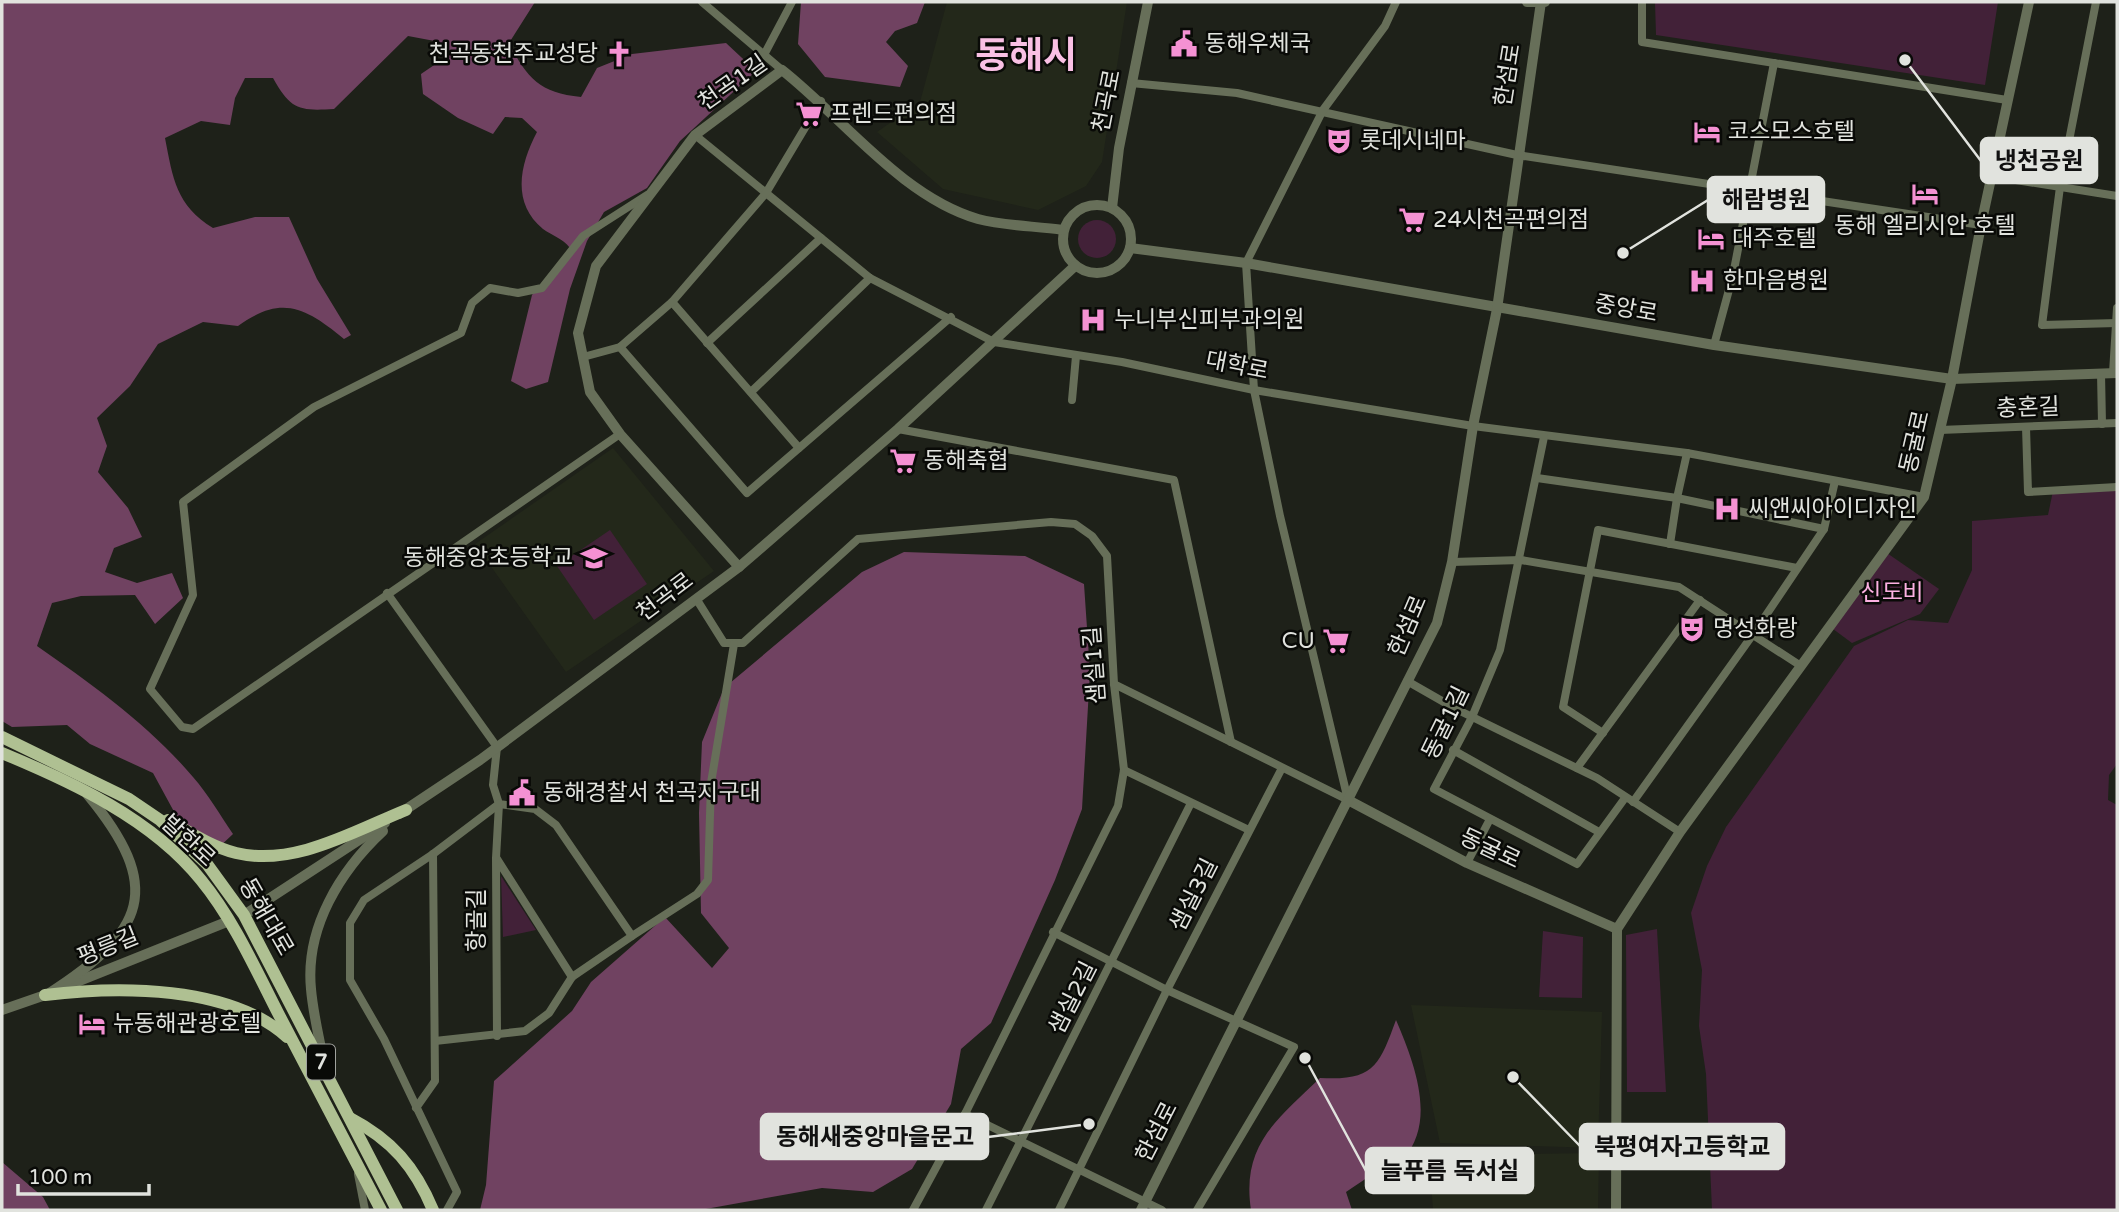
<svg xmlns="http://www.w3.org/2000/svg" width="2119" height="1212" font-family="'Varela Round','Noto Sans KR',sans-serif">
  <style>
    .built { fill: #23281a }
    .green { fill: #422138 }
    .forest { fill: #704261 }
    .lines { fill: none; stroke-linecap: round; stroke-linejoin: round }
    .minor { stroke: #676f59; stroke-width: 8 }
    .tertiary { stroke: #676f59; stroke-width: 10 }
    .primary { stroke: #afc092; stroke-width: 12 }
    .labels { text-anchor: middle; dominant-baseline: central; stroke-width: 5; stroke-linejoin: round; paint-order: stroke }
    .shield { fill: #090a07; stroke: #a0a29e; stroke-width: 2 }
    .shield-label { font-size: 21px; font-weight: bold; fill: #e1e3de }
    .poi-label { font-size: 23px; fill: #e1e3de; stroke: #090a07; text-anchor: start }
    .street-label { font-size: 23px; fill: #e1e3de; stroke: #090a07 }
    .park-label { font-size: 23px; fill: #fbb0e1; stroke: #090a07 }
    .town-label { font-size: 37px; font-weight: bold; fill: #f9c0e4; stroke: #090a07 }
    .leader { fill: none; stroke: #e1e3de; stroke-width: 2.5 }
    .callout-dot { fill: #e1e3de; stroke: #090a07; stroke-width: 2.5 }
    .callout { fill: #e1e3de; stroke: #e1e3de; stroke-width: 2.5 }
    .callout-label { font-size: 24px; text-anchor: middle; font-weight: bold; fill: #111 }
  </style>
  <rect width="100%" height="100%" fill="#1e2119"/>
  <g class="built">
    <path d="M947,2H1127L1102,162L1086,186L1038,210L943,189L877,132L920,102Z"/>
    <path d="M613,448L714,571L566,672L475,544Z"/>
    <path d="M1411,1005L1602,1012L1598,1148L1440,1143Z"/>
    <path d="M1599,1153L1598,1210H1433L1429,1155Z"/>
  </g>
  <g class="green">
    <path d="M1655,2H1998L1985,85L1656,35Z"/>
    <circle cx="1097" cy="239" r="19"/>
    <path d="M2117,487V764L2109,775L2108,800L2117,805V1210H1712L1706,1074L1699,1026L1702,970L1691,913L1707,866L1726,827L1854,646L1908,620L1948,623L1972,570V521L2048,515L2053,491Z"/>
    <path d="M610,530L647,584L594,620L557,566Z"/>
    <path d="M1884,551L1939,589L1920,614L1852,643L1829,626Z"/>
    <path d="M501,876L536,930L503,937Z"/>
    <path d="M1657,929L1666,1092H1627L1626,935Z"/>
    <path d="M1543,931L1583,937L1582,998L1539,997Z"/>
  </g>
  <g class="forest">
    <path d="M2,2H535L509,43C527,78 540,93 581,97L597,68L632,54L726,43L756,71L680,141L647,188L604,212L587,241L570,289L548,382L526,389L511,381L532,295L570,248C562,238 553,236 543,229C511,203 520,164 537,132L522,118L505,117L493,134L458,118L423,94L421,74L443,59L440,42L408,36L334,109C299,111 291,110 273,78H245L235,98L230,125L201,121L165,138C173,179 176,205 213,228L255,217H289L317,279L351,335L344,339C306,308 282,294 238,326L203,322L158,344L130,386L97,418L107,446L98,472L128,508L142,537L114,548L105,572L137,583L172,573L183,598L155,624L135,595L81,596L52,603L37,646C93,685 149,725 193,777C208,794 220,815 233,834L215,851L178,819L153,773L90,744L67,725L12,727L2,721Z"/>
    <path d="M801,2H925L917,23L895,31L886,42L908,66L900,87L825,77L798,44Z"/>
    <path d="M904,552L1025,556L1084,584L1090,672L1082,809L1055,880L991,1023L961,1049L951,1104L912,1169L873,1192L822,1188L700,1210H480L486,1185L494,1081L572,1011L591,982L665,917L712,968L729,948L701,913L699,813L702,742L724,688L862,572Z"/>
    <path d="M1396,1020C1413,1060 1438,1121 1403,1159C1397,1165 1386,1167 1378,1171C1367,1177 1357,1185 1346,1192L1352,1210H1251C1241,1144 1278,1119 1320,1078C1374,1081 1379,1066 1396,1020Z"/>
    <path d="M2,1162L43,1197L50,1210H2Z"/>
  </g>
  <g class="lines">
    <g class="minor">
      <path d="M702,2L782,70"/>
      <path d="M1642,2V42L2007,100"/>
      <path d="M2096,2L2060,187L2042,325L2117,323"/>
      <path d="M764,55L792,2"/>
      <path d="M1131,83L1237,93L1517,155L1981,225"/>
      <path d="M695,135L870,278L994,342L1122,362L1254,390L1473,426L1687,453L1924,497"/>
      <path d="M1991,176L2117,196"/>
      <path d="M672,302L799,448"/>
      <path d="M707,343L821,238"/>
      <path d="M1714,345L1733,275L1774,63"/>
      <path d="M620,347L747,493L951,317"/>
      <path d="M583,357L620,347L672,302L766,193L821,101"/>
      <path d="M2101,373L2102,424"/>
      <path d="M2113,373L2117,308"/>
      <path d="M751,392L870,278"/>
      <path d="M1072,400L1076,356"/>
      <path d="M2026,427L2028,492L2117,487"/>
      <path d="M898,429L1174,480L1231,742"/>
      <path d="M1940,430L2117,423"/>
      <path d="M620,434L193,729L182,727L150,689L193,595L183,502L314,407L461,333L472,303L490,288L518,293L542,288L583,236L647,195"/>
      <path d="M1544,437L1500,650L1472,717L1434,789L1577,864L1625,798"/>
      <path d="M1687,453L1677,498L1824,529"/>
      <path d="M1537,478L1677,498L1670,544"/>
      <path d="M1452,562L1521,560L1679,587L1801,666"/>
      <path d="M387,593L497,747L493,785L499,804L535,809L556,825L632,936L572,977L549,1013L525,1031L435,1041"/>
      <path d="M697,600L724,643H743L858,539L1051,522L1075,524L1092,536L1107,556L1114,684L1124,770L1118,806L965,1114L913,1210"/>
      <path d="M1407,681L1456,709L1597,778L1680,832"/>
      <path d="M1114,684L1348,800"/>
      <path d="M1603,733L1563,707L1598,530L1797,568"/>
      <path d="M1453,750L1599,832"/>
      <path d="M1577,768L1700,600"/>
      <path d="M1124,770L1249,830"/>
      <path d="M1348,800L1280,516L1254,390L1246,263L1323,110L1385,26L1396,2"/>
      <path d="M1633,802L1754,633L1824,529L1835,481"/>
      <path d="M497,859L572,977"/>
      <path d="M1467,863L1490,819"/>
      <path d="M1053,932L1167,990L1294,1047L1197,1210"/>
      <path d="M632,936L697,894L708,880L711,783L734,644"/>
      <path d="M497,1036L496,858L499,804"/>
      <path d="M416,1108L435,1081L433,854"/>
      <path d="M965,1114L1162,1210"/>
      <path d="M358,1174L365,1210"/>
      <path d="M447,1210L457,1192L384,1039L350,980V923L364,900L433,854L499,804"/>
      <path d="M986,1210L1191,803"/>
      <path d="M1059,1210L1167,990L1282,768"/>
    </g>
    <g class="tertiary">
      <path d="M1527,2H1545"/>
      <circle cx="1097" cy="239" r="34"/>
      <path d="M1112,208L1119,148L1148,2"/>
      <path d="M1130,248L1246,263L1714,345L1952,379L2117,373"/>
      <path d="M739,567L620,434L590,392L578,333L596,266L695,135L782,70C843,118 902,197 978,219C1004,226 1036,226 1063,230"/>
      <path d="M1348,800L1467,863L1617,929"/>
      <path d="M399,814L480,760L739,567L898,429L1075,266"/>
      <path d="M244,915L385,823"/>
      <path d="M69,985L229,921"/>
      <path d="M48,994C146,931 165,888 87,794"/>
      <path d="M2,1010L51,993"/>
      <path d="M324,1065C320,1040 313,1014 311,989C305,928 340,871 383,831"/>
      <path d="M1141,1210L1437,623L1452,562L1473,426L1497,309L1541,2"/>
      <path d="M1616,1210L1617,929L1680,832L1924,497L1952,379L1981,225L2029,2"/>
    </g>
    <g class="primary">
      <path d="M2,737L129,799L160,820L207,864L244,915L397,1210"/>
      <path d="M2,753C72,782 152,819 201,880C233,919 255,968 278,1013C312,1078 346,1144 381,1210"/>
      <path d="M168,820C189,832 212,847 236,853C294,867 354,831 406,810"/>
      <path d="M45,995C118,986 229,985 287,1037"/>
      <path d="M350,1118C392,1140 415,1167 433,1210"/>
    </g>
  </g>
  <defs>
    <g id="civic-bare" transform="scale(2.1)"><path d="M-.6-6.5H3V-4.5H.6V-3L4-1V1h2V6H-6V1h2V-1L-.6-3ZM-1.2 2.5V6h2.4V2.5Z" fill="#f491d3" stroke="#090a07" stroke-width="2.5" paint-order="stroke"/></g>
    <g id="church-bare" transform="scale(2.1)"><path d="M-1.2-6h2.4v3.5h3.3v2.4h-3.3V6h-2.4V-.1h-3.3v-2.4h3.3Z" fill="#f491d3" stroke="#090a07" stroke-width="2.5" paint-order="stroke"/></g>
    <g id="supermarket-bare" transform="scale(2.1)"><path d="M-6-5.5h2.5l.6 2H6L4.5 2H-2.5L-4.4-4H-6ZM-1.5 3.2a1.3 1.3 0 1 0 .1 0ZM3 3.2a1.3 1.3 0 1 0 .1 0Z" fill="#f491d3" stroke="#090a07" stroke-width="2.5" paint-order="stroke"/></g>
    <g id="hotel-bare" transform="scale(2.1)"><path d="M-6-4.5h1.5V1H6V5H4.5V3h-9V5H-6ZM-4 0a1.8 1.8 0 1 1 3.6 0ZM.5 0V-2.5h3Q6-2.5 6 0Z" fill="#f491d3" stroke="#090a07" stroke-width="2.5" paint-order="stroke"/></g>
    <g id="theatre-bare" transform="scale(2.1)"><path d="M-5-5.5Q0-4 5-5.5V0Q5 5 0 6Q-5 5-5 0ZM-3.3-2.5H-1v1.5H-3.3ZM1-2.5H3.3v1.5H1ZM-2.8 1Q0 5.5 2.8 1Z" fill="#f491d3" stroke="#090a07" stroke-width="2.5" paint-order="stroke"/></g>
    <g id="hospital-bare" transform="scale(2.1)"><path d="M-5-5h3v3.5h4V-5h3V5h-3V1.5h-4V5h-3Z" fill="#f491d3" stroke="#090a07" stroke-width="2.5" paint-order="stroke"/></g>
    <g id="school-bare" transform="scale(2.1)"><path d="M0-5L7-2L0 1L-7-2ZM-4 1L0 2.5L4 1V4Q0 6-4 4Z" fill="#f491d3" stroke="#090a07" stroke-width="2.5" paint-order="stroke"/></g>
  </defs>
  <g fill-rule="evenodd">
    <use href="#civic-bare" x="1184" y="44"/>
    <use href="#church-bare" x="619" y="54"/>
    <use href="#supermarket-bare" x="809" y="114"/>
    <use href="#hotel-bare" x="1707" y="132"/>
    <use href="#theatre-bare" x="1339" y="141"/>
    <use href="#hotel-bare" x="1925" y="194"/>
    <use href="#supermarket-bare" x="1412" y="220"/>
    <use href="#hotel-bare" x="1711" y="239"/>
    <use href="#hospital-bare" x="1702" y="281"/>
    <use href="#hospital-bare" x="1093" y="320"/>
    <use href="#supermarket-bare" x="903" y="461"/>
    <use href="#hospital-bare" x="1727" y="509"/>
    <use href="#school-bare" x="594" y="558"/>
    <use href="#theatre-bare" x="1692" y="629"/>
    <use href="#supermarket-bare" x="1336" y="641"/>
    <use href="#civic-bare" x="522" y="793"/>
    <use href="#hotel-bare" x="92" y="1024"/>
  </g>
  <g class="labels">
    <rect class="shield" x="307" y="1044.5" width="28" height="35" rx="5"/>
    <g class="shield-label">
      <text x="321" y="1062">7</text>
    </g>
    <g class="poi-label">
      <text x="1205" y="44">동해우체국</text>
      <text x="598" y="54" text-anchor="end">천곡동천주교성당</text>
      <text x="830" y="114">프렌드편의점</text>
      <text x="1728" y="132">코스모스호텔</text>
      <text x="1360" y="141">롯데시네마</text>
      <text x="1433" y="220">24시천곡편의점</text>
      <text x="1925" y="226" text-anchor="middle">동해 엘리시안 호텔</text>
      <text x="1732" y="239">대주호텔</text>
      <text x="1723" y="281">한마음병원</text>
      <text x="1114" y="320">누니부신피부과의원</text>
      <text x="924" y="461">동해축협</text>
      <text x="1748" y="509">씨앤씨아이디자인</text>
      <text x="573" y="558" text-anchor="end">동해중앙초등학교</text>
      <text x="1713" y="629">명성화랑</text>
      <text x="1315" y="641" text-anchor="end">CU</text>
      <text x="543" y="793">동해경찰서 천곡지구대</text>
      <text x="113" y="1024">뉴동해관광호텔</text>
    </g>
    <g class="street-label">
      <text transform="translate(1508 75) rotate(-81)">한섬로</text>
      <text transform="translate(733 83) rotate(-35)">천곡1길</text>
      <text transform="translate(1107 101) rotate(-79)">천곡로</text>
      <text transform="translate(1626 309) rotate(10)">중앙로</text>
      <text transform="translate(1237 366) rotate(11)">대학로</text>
      <text transform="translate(2028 408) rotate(-2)">충혼길</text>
      <text transform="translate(1915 442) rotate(-77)">동굴로</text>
      <text transform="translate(665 597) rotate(-37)">천곡로</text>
      <text transform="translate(1408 626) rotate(-67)">한섬로</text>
      <text transform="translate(1095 665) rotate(-94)">샘실1길</text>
      <text transform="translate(1446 723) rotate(-64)">동굴1길</text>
      <text transform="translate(188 841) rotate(43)">발한로</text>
      <text transform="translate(1490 849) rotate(25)">동굴로</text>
      <text transform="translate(1194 895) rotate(-63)">샘실3길</text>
      <text transform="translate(266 917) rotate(60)">동해대로</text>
      <text transform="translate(477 920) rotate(-90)">항골길</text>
      <text transform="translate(108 947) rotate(-22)">평릉길</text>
      <text transform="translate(1073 998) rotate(-63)">샘실2길</text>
      <text transform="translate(1157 1132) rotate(-63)">한섬로</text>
    </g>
    <g class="park-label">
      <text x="1892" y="593">신도비</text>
    </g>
    <g class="town-label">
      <text x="1026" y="56">동해시</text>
    </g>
  </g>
  <path class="leader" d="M1905 60L1981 161M1623 253L1708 200M1089 1124L988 1137M1513 1077L1580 1146M1305 1058L1366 1171"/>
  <g class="callout-dot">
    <circle cx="1905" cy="60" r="7"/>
    <circle cx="1623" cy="253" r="7"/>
    <circle cx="1089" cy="1124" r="7"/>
    <circle cx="1513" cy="1077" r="7"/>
    <circle cx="1305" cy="1058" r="7"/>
  </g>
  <g class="callout">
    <rect x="1981" y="138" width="116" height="45" rx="7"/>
    <rect x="1708" y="177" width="116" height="45" rx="7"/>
    <rect x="761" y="1114" width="227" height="45" rx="7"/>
    <rect x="1580" y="1124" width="204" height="45" rx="7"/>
    <rect x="1366" y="1148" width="167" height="45" rx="7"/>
  </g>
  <g class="callout-label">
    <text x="2039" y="169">냉천공원</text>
    <text x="1766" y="208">해람병원</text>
    <text x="875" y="1145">동해새중앙마을문고</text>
    <text x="1682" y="1155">북평여자고등학교</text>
    <text x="1450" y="1179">늘푸름 독서실</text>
  </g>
  <rect width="2119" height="1212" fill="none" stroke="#e1e3de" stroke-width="7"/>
  <path d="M18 1184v10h131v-10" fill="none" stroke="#e1e3de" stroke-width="3.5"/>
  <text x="28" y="1184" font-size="21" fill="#e1e3de" stroke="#090a07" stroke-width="5" paint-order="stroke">100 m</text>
</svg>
